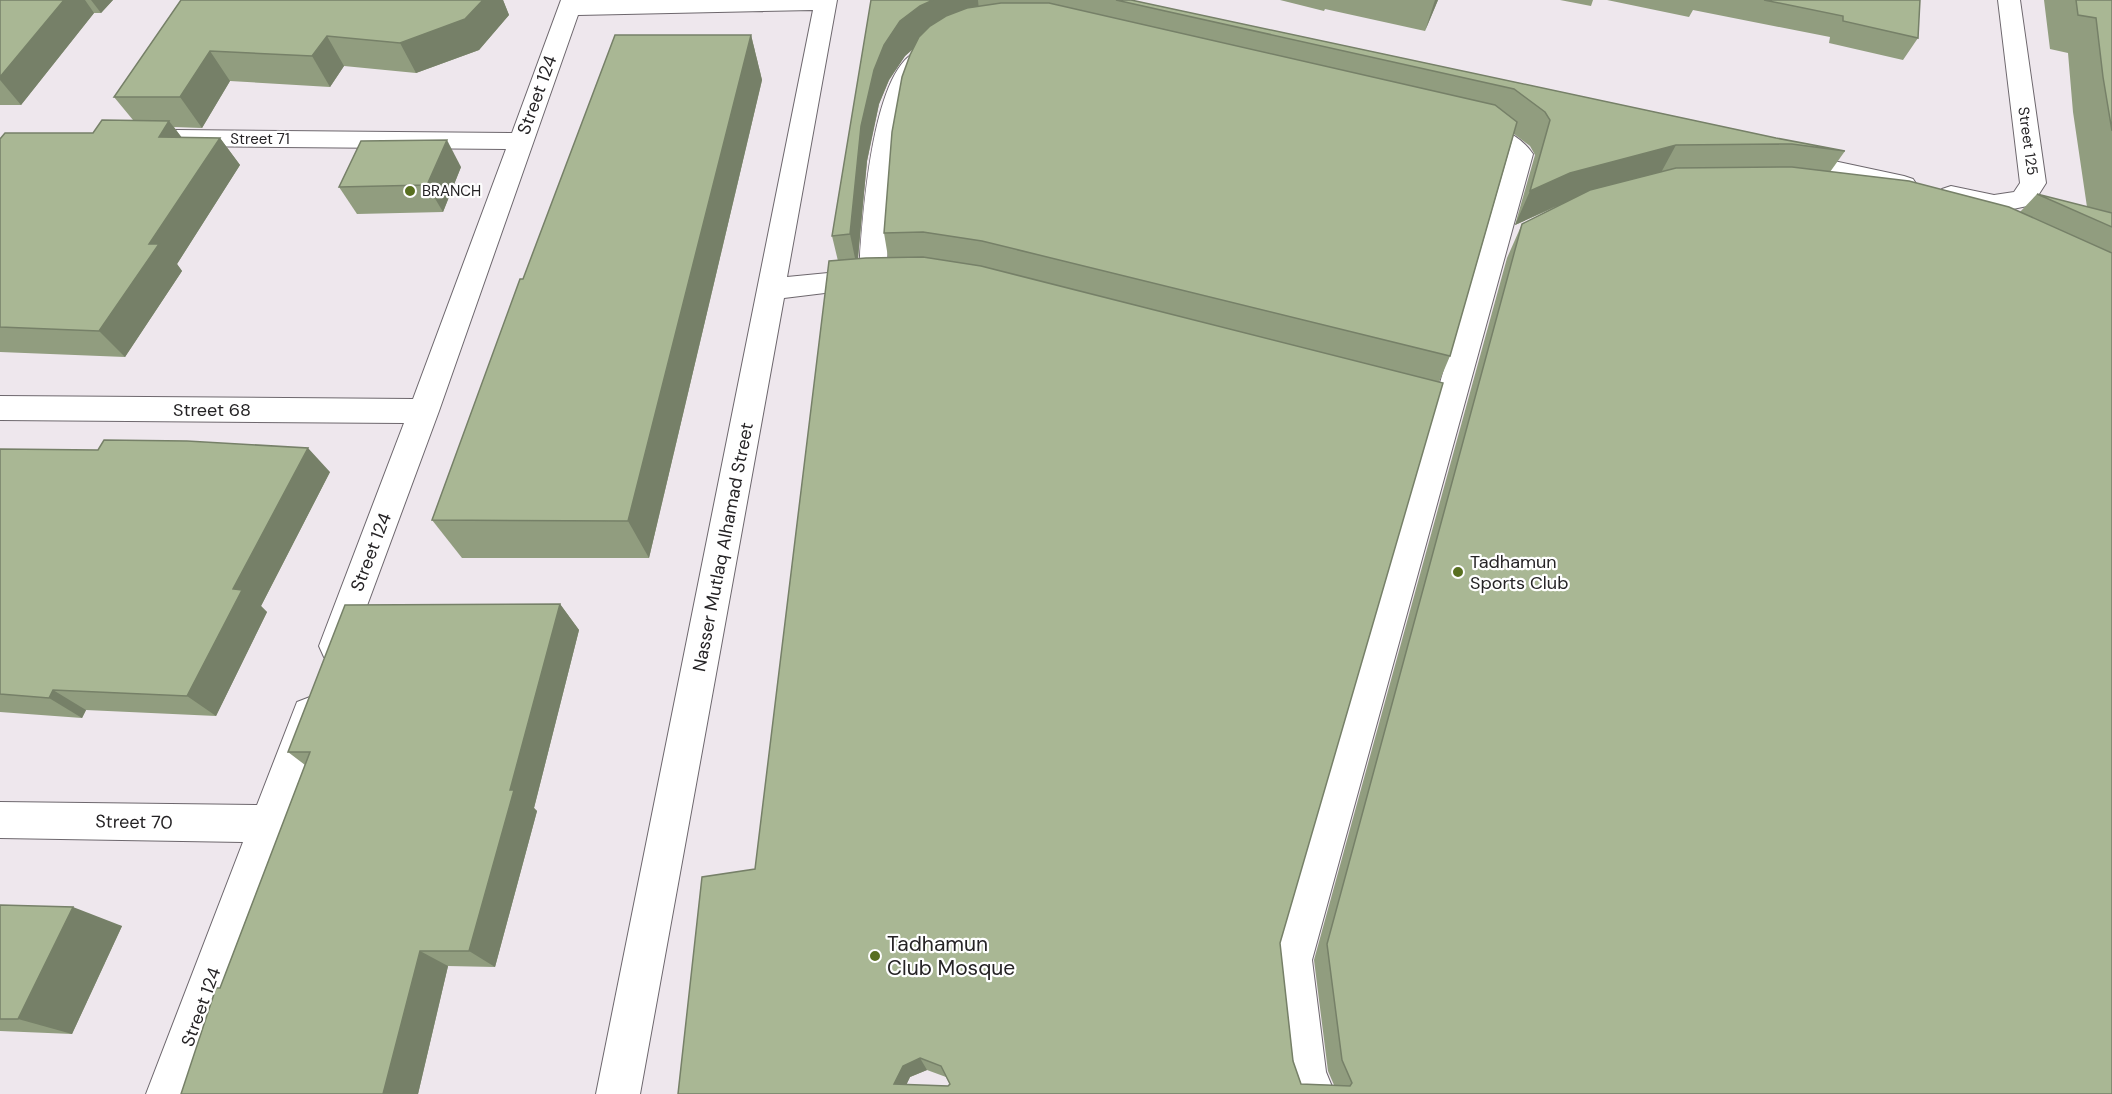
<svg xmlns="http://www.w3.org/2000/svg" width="2112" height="1094" font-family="'DM Sans',sans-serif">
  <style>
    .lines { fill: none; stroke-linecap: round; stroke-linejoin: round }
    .minor-casing { stroke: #6d676d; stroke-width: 2 }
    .minor { fill: #fff; fill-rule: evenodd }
    .wall { fill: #919d7f; fill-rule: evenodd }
    .shaded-wall { fill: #768068 }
    .building { fill: #a9b794; stroke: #768068; stroke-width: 1.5; fill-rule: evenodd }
    .poi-dot { fill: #586f20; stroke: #fff; stroke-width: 2 }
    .labels { text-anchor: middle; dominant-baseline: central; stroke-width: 4.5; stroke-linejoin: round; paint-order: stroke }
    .far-street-label { font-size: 15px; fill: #252325; stroke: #fff }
    .far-poi-label { font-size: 15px; fill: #252325; stroke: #fff; text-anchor: start }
    .street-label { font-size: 18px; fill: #252325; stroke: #fff }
    .poi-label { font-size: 18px; fill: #252325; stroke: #fff; text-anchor: start }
    .near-poi-label { font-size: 21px; fill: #252325; stroke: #fff; text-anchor: start }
  </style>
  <rect width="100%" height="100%" fill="#eee7ed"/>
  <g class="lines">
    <g class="minor-casing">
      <g id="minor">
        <path d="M561,0H837L787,277L859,270C862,231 871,35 933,51L937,56L921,70L906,102L891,196L886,279L882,286L784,298L640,1094H596L813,10L578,15L439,411L348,657L336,661L324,657L319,646L404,423L0,420V396L413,399L506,149L176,146L167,144L163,138L167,132L176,130L512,133Z"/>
        <path d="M1998,0H2020L2046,183L2032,205L1994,213L1942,201L1938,195L1942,189L1951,186L1994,195L2014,192L2020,183Z"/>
        <path d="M1471,120C1494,125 1519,133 1533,154L1312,960L1326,1072L1335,1094H1291L1284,1072L1272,960L1506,156L1483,139L1462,134L1458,128L1462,122Z"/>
        <path d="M1787,151L1904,176L1913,179L1917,185L1913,191L1904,194L1778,165L1774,159L1778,153Z"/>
        <path d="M310,697L323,702L328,714L190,1094H146L243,842L0,838V802L257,805L297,702Z"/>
      </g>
    </g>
    <use href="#minor" class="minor"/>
  </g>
  <g class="wall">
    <path d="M0,0H113L101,13H94L21,105H0Z"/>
    <path d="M181,0H503L509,15L479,50L416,73L344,66L330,87L230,81L202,128L174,127L181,137L220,138L240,165L177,264L182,271L125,357L0,352V139L93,133L133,120L114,97Z"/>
    <path d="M871,0H1131L1776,138L1845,151L1830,172L2020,212L2037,194L2087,207L2073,112L2068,53L2050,49L2044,0H2112V1094H678L755,869L838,261L832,236ZM913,49L884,233L888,257L858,259L867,161L879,104L889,80L905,56ZM1514,134L1530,146L1535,155L1515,225L1558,206L1522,224L1507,258L1314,960L1328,1071L1334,1085L1301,1084L1293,1061L1280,943L1439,382L1450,356ZM927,1070L946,1077L950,1084L948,1086L906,1085L910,1077Z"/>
    <path d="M1280,0H1438L1425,31L1325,9L1324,11Z"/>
    <path d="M1560,0H1593L1591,6Z"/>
    <path d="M1607,0H1920L1918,38L1903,60L1829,43L1830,37L1693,10L1689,17Z"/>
    <path d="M751,35L762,80L649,558H462L432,520L523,279Z"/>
    <path d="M461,167L443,212L357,214L339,187Z"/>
    <path d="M0,449L330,472L261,606L267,612L216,716L86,710L82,718L0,712Z"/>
    <path d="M560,604L579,630L534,808L537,811L495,967L448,966L418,1094H181L220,988L305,765L288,752Z"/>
    <path d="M0,905L122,926L72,1034L0,1031Z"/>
  </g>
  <g class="shaded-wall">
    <path d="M64,0H85L94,13L21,105L0,80V77Z"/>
    <path d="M91,0H113L101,13Z"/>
    <path d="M483,0H503L509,15L479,50L416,73L400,43Z"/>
    <path d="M933,0H978L980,22L923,40L905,56L889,80L879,104L867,161L857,268L850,234L861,126L874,70L884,45L900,21L920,6Z"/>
    <path d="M1435,0H1438L1425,31Z"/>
    <path d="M751,35L762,80L649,558L628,521Z"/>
    <path d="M327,36L344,66L330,87L312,56Z"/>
    <path d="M210,51L230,81L202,128L180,97Z"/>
    <path d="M169,121L190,148L159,137Z"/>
    <path d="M220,138L240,165L177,264L182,271L125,357L99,331L149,244Z"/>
    <path d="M447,140L461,167L443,212L427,185Z"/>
    <path d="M1676,145L1657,180L1554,207L1515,225L1530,191L1570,173Z"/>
    <path d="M308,448L330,472L261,606L267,612L216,716L187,696L233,589Z"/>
    <path d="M560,604L579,630L534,808L537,811L495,967L469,951L510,790Z"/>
    <path d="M53,690L86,710L82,718L49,698Z"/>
    <path d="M73,907L122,926L72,1034L18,1019Z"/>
    <path d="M420,951L448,966L418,1094H383Z"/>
    <path d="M920,1058L927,1070L910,1077L902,1094L894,1084L903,1066Z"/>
  </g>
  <g class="building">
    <path d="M0,0H64L0,77Z"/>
    <path d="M181,0H483L465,19L400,43L327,36L312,56L210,51L180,97H114Z"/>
    <path d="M871,0H933L920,6L900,21L884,45L874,70L861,126L850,234L832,236Z"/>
    <path d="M1116,0H1131L1776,138L1845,151L1792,144L1676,145L1570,173L1530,191L1550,120L1545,112L1514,89Z"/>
    <path d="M1764,0H1920L1918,38L1843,21V16Z"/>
    <path d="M2076,0H2112V131L2103,77L2096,18L2078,15Z"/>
    <path d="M1001,3H1049L1495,105L1517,122L1450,356L982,241L923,232L884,233L892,132L902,77L910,55L919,37L930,26L946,16L967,8Z"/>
    <path d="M615,35H751L628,521L432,520L520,279H523Z"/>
    <path d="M102,120L169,121L159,137L220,138L149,244H159L99,331L0,327V139L5,133H93Z"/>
    <path d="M447,140L427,185L339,187L361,141Z"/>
    <path d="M1792,167L1909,181L2009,207L2112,253V1094H678L702,877L755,869L829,261L866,258L923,257L981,266L1443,383L1280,943L1293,1061L1301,1084L1350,1086L1352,1083L1342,1060L1327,944L1522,224L1590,190L1676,168ZM920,1058L941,1066L950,1084L948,1086L894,1084L903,1066Z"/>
    <path d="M2037,194L2112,213V227Z"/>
    <path d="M104,440L187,441L308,448L233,589L242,590L187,696L53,690L49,698L0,694V449L98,450Z"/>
    <path d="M560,604L510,790H514L469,951H420L383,1094H181L216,988H220L310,752H288L345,605Z"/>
    <path d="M0,905L73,907L18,1019H0Z"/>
  </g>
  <g class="poi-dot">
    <circle cx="410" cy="191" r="6"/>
    <circle cx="1458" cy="572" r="6"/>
    <circle cx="875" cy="956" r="6"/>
  </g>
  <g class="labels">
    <g class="far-street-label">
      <text x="260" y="139">Street 71</text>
      <text transform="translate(2028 141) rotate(82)">Street 125</text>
    </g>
    <g class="far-poi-label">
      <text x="422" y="191">BRANCH</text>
    </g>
    <g class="street-label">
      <text transform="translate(537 95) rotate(-70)">Street 124</text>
      <text x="212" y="410">Street 68</text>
      <text transform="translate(723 547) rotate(-79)">Nasser Mutlaq Alhamad Street</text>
      <text transform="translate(371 552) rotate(-69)">Street 124</text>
      <text transform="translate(134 822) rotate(1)">Street 70</text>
      <text transform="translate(201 1007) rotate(-70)">Street 124</text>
    </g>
    <g class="poi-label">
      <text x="1470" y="562">Tadhamun<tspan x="1470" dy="21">Sports Club</tspan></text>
    </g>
    <g class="near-poi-label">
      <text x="887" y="944">Tadhamun<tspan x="887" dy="24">Club Mosque</tspan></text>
    </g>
  </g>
</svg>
